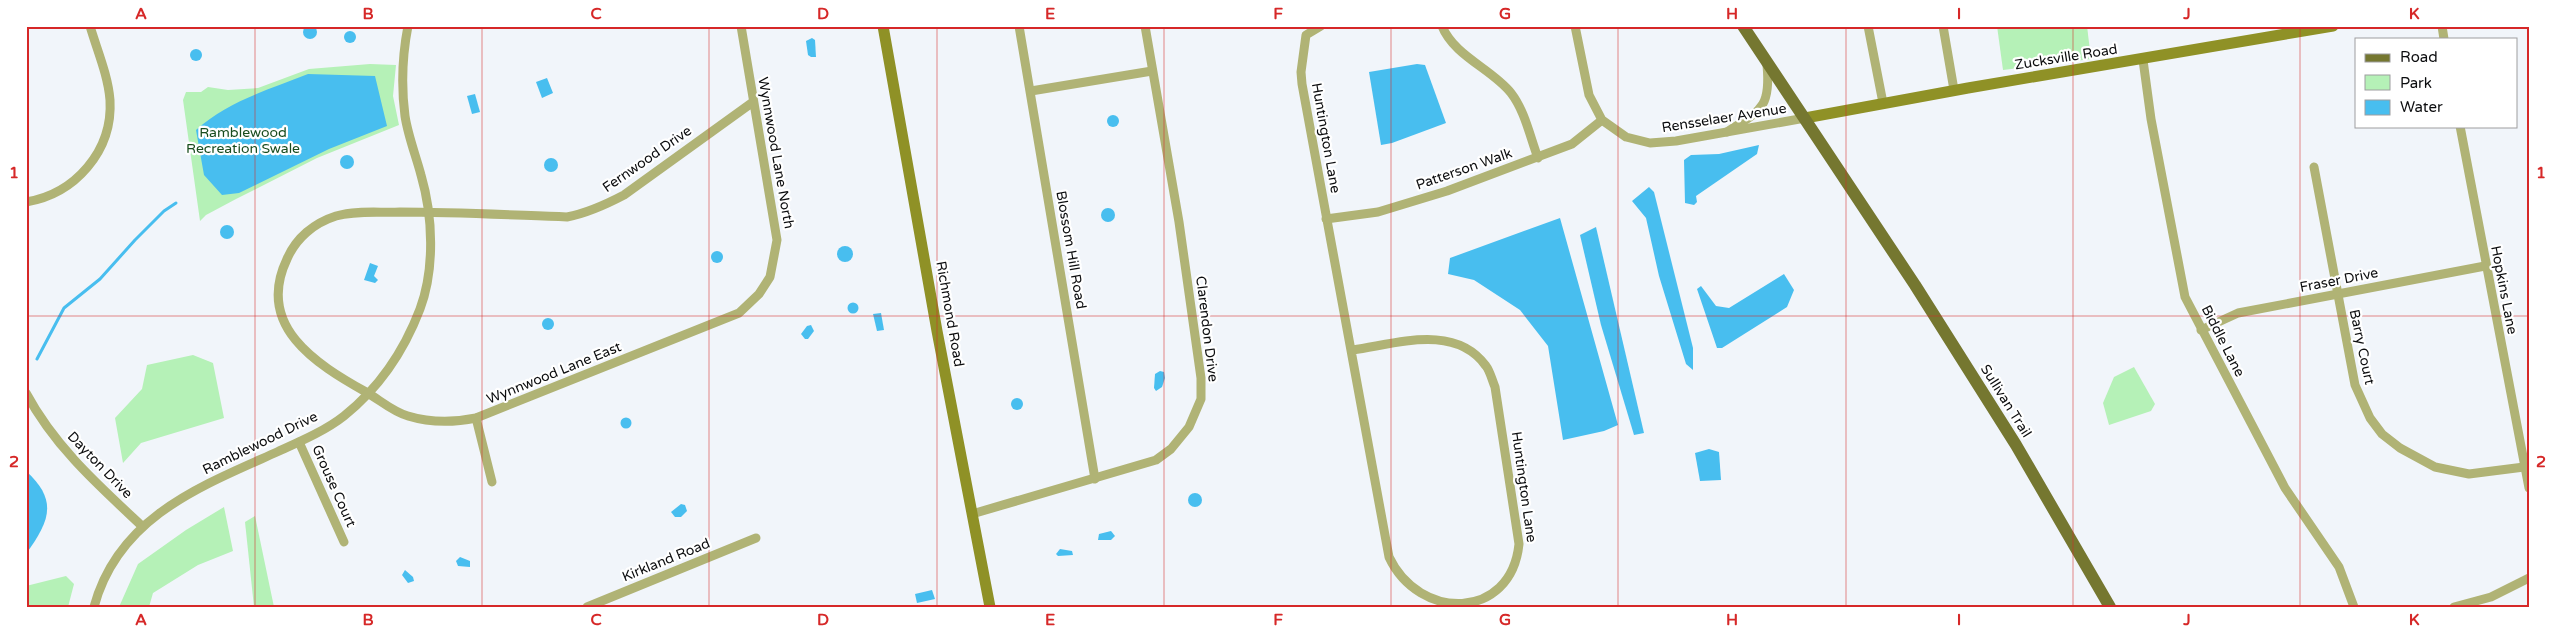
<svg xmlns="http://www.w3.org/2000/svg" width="2555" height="633" font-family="'Varela Round',sans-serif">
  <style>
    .green { fill: #b5f1b7 }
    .water { fill: #48beef }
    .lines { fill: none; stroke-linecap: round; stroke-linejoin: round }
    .stream { stroke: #48beef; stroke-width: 3 }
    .street { stroke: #b0b375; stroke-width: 9 }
    .secondary { stroke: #8f9126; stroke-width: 11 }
    .primary { stroke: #757730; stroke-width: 12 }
    .grid { fill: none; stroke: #d62828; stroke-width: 1; stroke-opacity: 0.55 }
    .labels { text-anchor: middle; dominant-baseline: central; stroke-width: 4.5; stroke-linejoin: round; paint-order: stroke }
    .street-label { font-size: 14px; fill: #0c0d0f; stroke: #fff }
    .park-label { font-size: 14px; fill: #184c1e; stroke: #fff }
    .neatline { fill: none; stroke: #d62828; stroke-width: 2 }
    .grid-label { font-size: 16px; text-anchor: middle; font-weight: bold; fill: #d62828 }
  </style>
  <rect width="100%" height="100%" fill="#f1f5fa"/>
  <g class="green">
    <path d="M1997,26H2087L2091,59L2003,70Z"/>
    <path d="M370,64L396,65L393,96L399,125L317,158L236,199L206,215L200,221L183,100L186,92H201L208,87L228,90L258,88L309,69Z"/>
    <path d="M193,355L213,363L224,418L141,443L123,463L115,418L142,389L147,365Z"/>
    <path d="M2134,367L2155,404L2151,411L2109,425L2103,403L2114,377Z"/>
    <path d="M224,507L233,551L198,565L153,593L149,607H119L138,564L186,530Z"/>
    <path d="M255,516L274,607H254L245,522Z"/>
    <path d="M66,576L74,584L68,607H26V586Z"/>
  </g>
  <g class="water">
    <circle cx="310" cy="32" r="7"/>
    <circle cx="350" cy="37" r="6"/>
    <path d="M812,38L815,40L816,57H811L808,55L806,41Z"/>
    <circle cx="196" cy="55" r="6"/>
    <path d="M1417,64L1425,65L1446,123L1392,143L1381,145L1369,72Z"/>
    <path d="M308,74L375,76L387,126L329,149L239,193L222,195L204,175L196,130C228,101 268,90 308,74Z"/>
    <path d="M547,78L553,93L542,98L536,82Z"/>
    <path d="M475,94L480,112L472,114L467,96Z"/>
    <circle cx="1113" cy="121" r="6"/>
    <path d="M1759,145L1757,154L1696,196L1697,202L1694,205L1685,203L1684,160L1691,155L1719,154Z"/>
    <circle cx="347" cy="162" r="7"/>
    <circle cx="551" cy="165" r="7"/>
    <path d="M1649,187L1654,192L1693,348V370L1686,364L1659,276L1646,218L1632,201Z"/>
    <circle cx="1108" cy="215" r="7"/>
    <path d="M1560,218L1618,425L1604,431L1563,440L1548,346L1520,310L1474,280L1448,274L1450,258Z"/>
    <circle cx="227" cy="232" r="7"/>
    <path d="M1596,227L1644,433L1634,435L1601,325L1580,235Z"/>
    <circle cx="845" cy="254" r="8"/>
    <circle cx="717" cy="257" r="6"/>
    <path d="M370,263L378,266L374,276L378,280L375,283L364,280Z"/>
    <path d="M1784,274L1794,290L1787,307L1722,348H1717L1697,289L1701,286L1716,306L1729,308Z"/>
    <circle cx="853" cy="308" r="5.5"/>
    <path d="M881,313L884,330L877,331L873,314Z"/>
    <circle cx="548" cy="324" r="6"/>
    <path d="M811,325L814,331L808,339H805L801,334L807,326Z"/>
    <path d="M1160,371L1164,372L1165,378L1162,387L1156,391L1154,388L1155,374Z"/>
    <circle cx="1017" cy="404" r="6"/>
    <circle cx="626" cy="423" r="5.5"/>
    <path d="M1709,449L1719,452L1721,480L1700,481L1695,453Z"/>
    <path d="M26,471C59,501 49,522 26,554Z"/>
    <circle cx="1195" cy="500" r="7"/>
    <path d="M681,504L685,505L687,511L681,517H675L671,512Z"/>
    <path d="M1111,531L1115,536L1111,540H1098L1099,534Z"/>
    <path d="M1060,549L1072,551L1073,555L1058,556L1056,554Z"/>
    <path d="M460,557L470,561V567L458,566L456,561Z"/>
    <path d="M405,570L413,577L414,581L408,583L402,575Z"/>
    <path d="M932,590L935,599L917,603L915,594Z"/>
  </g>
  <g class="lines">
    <path class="stream" d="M37,359L64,308L100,279L135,240L164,211L176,203"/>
    <g class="street">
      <path d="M741,26L777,240L770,277L759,294L739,313L476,418C452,423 431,423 408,416C393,412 380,400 366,392C316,364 255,326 287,259C296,238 314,223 336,216C357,210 380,213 400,212C456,212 511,215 567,217C588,213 605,205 624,195L753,102"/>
      <path d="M1019,26L1095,479"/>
      <path d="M1321,26L1306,35L1301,72L1302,84L1389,557C1419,621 1511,621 1519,544L1495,387C1492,380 1490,371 1486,366C1455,323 1396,344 1353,350"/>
      <path d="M1442,26C1454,56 1492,69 1511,93C1525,111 1530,137 1538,158"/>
      <path d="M1575,26L1589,95L1602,120L1626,137L1650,143L1676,141L1805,118"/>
      <path d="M1868,26L1883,103"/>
      <path d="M1943,26L1954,90"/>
      <path d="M2442,26L2444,39"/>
      <path d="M2143,60L2151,119L2185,297L2285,488L2339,567L2354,607"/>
      <path d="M1031,91L1152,71"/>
      <path d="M2460,126L2529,488"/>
      <path d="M1727,132C1761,110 1771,108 1767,65"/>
      <path d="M2314,167L2355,385L2370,418L2382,434L2400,448L2435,467L2469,474L2524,467"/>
      <path d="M26,202C75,194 113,151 110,100C108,75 97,50 90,26"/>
      <path d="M1326,219L1378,212L1447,191L1572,144L1602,120"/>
      <path d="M2201,330L2238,313L2485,266"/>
      <path d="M26,393C55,447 98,485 142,526"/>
      <path d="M476,418L492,482"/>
      <path d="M299,442L344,542"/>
      <path d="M972,514L1156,460L1171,449L1189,427L1201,399V378L1179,222L1145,26"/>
      <path d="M94,607C118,517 201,486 277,452C299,442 325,431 344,416C379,388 404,351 420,309C435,269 433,216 421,175C416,156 408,136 405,116C401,85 402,57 408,26"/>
      <path d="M587,607L756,538"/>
      <path d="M2454,607L2491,597L2529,578"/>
    </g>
    <g class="secondary">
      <path d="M883,26L937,331L990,607"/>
      <path d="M1805,118L1968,88L2333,26"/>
    </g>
    <path class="primary" d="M1743,26L1915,285L2016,445L2110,607"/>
  </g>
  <path class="grid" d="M255,26V607M482,26V607M709,26V607M937,26V607M1164,26V607M1391,26V607M1618,26V607M1846,26V607M2073,26V607M2300,26V607M26,316H2529"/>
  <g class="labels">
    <g class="street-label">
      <text transform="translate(2066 57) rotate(-9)">Zucksville Road</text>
      <text transform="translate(1724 118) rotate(-9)">Rensselaer Avenue</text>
      <text transform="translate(1326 138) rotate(80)">Huntington Lane</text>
      <text transform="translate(776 153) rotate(80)">Wynnwood Lane North</text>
      <text transform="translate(647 159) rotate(-35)">Fernwood Drive</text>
      <text transform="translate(1464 169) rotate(-19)">Patterson Walk</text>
      <text transform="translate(1071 250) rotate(80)">Blossom Hill Road</text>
      <text transform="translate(2339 280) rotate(-11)">Fraser Drive</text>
      <text transform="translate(2504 290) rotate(79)">Hopkins Lane</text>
      <text transform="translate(950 314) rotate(80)">Richmond Road</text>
      <text transform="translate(1207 329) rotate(83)">Clarendon Drive</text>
      <text transform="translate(2223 341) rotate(63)">Biddle Lane</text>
      <text transform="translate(2362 347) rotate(78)">Barry Court</text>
      <text transform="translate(554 373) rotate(-22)">Wynnwood Lane East</text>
      <text transform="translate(2006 401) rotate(58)">Sullivan Trail</text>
      <text transform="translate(260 443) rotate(-26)">Ramblewood Drive</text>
      <text transform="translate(100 465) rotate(46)">Dayton Drive</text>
      <text transform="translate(334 486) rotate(66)">Grouse Court</text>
      <text transform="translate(1524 487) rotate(82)">Huntington Lane</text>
      <text transform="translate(666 560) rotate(-22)">Kirkland Road</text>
    </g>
    <g class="park-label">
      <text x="243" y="132">Ramblewood<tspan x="243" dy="16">Recreation Swale</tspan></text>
    </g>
  </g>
  <rect width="2555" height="633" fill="none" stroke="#ffffff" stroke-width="55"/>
  <rect x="2355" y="38" width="162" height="90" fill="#ffffff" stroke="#9e9e9f"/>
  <rect x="2365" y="54" width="25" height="8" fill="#757730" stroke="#9e9e9f"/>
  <text x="2400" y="62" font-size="15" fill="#0c0d0f">Road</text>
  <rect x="2365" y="75" width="25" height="15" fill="#b5f1b7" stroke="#9e9e9f"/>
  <text x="2400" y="88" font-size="15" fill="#0c0d0f">Park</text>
  <rect x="2365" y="100" width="25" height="15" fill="#48beef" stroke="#9e9e9f"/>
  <text x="2400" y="112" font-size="15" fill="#0c0d0f">Water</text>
  <rect x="28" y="28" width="2500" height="578" class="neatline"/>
  <g class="grid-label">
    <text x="141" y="19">A</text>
    <text x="368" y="19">B</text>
    <text x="596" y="19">C</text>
    <text x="823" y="19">D</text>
    <text x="1050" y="19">E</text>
    <text x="1278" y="19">F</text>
    <text x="1505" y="19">G</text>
    <text x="1732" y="19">H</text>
    <text x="1959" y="19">I</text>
    <text x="2187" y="19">J</text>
    <text x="2414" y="19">K</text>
    <text x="14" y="178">1</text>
    <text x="2541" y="178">1</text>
    <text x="14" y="467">2</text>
    <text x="2541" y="467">2</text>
    <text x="141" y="625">A</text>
    <text x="368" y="625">B</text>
    <text x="596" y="625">C</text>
    <text x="823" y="625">D</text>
    <text x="1050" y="625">E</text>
    <text x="1278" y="625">F</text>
    <text x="1505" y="625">G</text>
    <text x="1732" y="625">H</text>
    <text x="1959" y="625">I</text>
    <text x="2187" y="625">J</text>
    <text x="2414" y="625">K</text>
  </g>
</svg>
